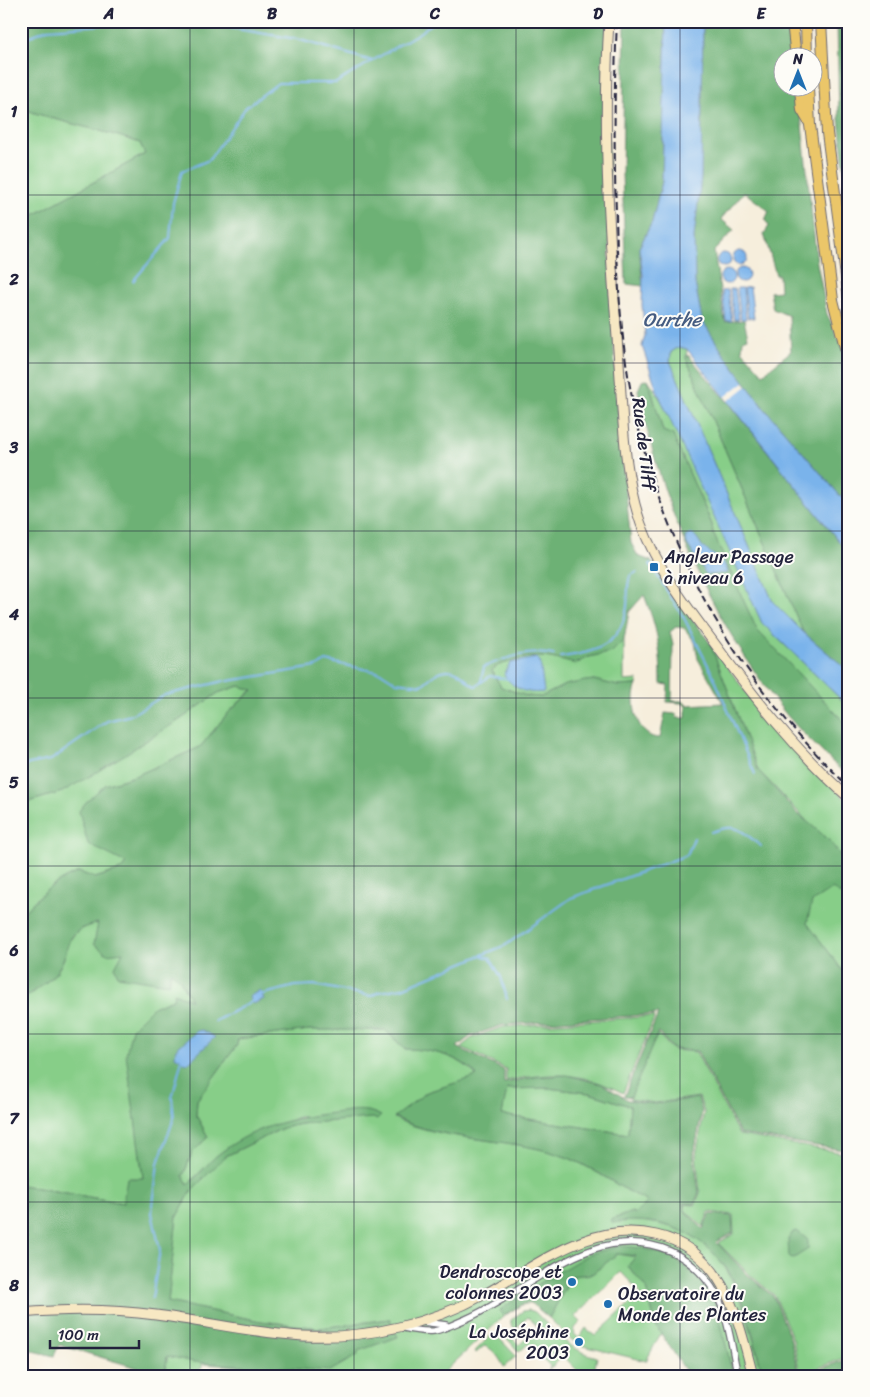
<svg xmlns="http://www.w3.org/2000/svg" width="870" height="1397" font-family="Sriracha,sans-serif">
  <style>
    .green { fill: #87ce88; stroke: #547862; fill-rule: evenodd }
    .forest { fill: #6db174; stroke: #486a58; fill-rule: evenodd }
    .water { fill: #7ab3eb; stroke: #4e6a93 }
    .pier { fill: #f6eedc }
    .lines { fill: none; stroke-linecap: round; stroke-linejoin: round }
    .stream { stroke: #7ab3eb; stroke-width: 2 }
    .street-casing { stroke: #6c6973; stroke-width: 8 }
    .secondary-casing { stroke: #6c6973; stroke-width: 11 }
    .highway-casing { stroke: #6c6973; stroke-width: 12 }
    .street { stroke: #fff; stroke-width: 5.5 }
    .secondary { stroke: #f7e8c3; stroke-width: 9 }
    .highway { stroke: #ebc669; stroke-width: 10 }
    .rail { stroke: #22223b; stroke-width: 2; stroke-dasharray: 8 4; stroke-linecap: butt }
    .grid { fill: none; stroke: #22223b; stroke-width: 1; stroke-opacity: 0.55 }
    .poi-dot { fill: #1f6fb2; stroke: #fdfcf7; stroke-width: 2 }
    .labels { text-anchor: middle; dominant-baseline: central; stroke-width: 4; stroke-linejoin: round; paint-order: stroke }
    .street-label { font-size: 18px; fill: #22223b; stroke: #fdfcf7 }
    .poi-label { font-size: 18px; fill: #22223b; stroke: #fdfcf7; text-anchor: start }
    .water-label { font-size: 19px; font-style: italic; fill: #455c81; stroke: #fdfcf7 }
    .neatline { fill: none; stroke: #22223b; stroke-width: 2 }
    .grid-label { font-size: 16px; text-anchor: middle; font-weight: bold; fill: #22223b }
  </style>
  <rect width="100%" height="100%" fill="#fdfcf7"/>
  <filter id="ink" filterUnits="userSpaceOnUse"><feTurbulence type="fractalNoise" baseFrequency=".02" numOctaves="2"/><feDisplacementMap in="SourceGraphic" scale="10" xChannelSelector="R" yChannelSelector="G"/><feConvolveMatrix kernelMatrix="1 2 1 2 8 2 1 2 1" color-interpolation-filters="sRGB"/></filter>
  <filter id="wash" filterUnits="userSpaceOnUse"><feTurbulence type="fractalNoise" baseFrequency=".0096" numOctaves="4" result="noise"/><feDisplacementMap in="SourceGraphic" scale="20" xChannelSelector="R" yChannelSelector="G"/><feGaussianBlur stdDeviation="1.12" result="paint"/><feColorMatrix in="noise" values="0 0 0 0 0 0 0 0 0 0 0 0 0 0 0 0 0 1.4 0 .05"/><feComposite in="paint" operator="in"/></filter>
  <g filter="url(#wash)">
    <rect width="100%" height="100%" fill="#f6eedc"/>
    <g class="green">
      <path d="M21,108C60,123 101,129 140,143L145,154L21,222Z"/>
      <path d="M679,347L687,349L686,358L803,632L773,602L670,361L671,352Z"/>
      <path d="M648,379L668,412L762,623L849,707V727L757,631L713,533L712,524L673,436L663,431Z"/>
      <path d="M624,640V681L638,680L637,685L618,686L594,680L565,685L541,697L527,696L501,687L492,671C496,665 502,664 509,662C535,653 549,657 576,664L589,657L612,652Z"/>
      <path d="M710,643L761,713L849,803V979L819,939L800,937L769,793L807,821L758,770Z"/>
      <path d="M239,686L253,689L228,713L200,747L135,776L105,785L109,853L126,863L121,870L95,878L79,872C57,880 41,893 25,911L21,912V804L62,792L181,719L218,693Z"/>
      <path d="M99,923L123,952L169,984L171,970L180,980L192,1001L173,999L153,1007L137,1130L143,1178L123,1203L21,1185V997L28,996C37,989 51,980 58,970C74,944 61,933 99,923Z"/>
      <path d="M655,1016L623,1093C580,1071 552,1072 506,1081V1069L461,1047L472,1038L503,1027Z"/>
      <path d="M309,1030H385L405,1049C429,1049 462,1056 477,1077L427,1092L394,1118C445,1142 504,1137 558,1154C591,1165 617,1187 648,1202L635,1214L632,1212L611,1220C727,1218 738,1282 763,1376H733L716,1302L620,1246L500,1310L504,1316L440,1376H252L244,1367L202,1364V1368L194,1373V1376H182L166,1371L167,1356L358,1351L390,1319L321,1328L260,1321L168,1302L177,1216L192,1190L226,1156L283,1128L300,1124L381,1116L298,1117L216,1156L188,1184L183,1176L192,1153L208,1137L196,1115L197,1100L237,1045L238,1039Z"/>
      <path d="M658,1034L673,1050L696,1052L739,1135L849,1154V1356L800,1375L793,1340L775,1296L749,1274L718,1243L734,1234L733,1215L709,1212L703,1227L685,1210L684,1204L695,1205L700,1193L696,1155L704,1112L699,1097L655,1103L630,1099L644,1062Z"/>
      <path d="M548,1088L589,1093L630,1106L628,1134L502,1115L506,1089Z"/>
      <path d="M617,1254L636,1257L628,1266L646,1288L656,1326L661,1333L646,1361L583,1346L569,1338L549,1318L572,1276L592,1274ZM621,1272L641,1293L595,1336L586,1328L579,1338L574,1334L575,1332L573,1330L581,1322L575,1316Z"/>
      <path d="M529,1310L535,1312C556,1333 567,1349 597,1357L593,1376H583L563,1356L549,1370L550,1366L528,1344L519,1352L502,1333L505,1331L519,1345L538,1327L528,1317L515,1329L511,1324V1320L523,1311Z"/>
      <path d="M491,1335H496L516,1356L504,1367C501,1361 494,1348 484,1346L476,1353L475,1351Z"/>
    </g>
    <g class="forest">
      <path d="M21,21H607L610,282L617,402L631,543L638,556L651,561L710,643L758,770L797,813L829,840L849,867V899L832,889L812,902L807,923L849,979V1151L740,1134L697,1051L673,1049L658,1032L631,1097L624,1096L658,1014L503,1025L471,1036L457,1047L504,1070V1083L535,1077L567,1075L602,1084L628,1100L655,1104L698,1098L702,1111L694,1155L699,1193L694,1204L683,1203L684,1210L703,1229L710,1214L732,1216L733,1233L716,1242L748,1275L774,1297L791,1340L799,1376H763C757,1351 751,1326 743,1302C723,1244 673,1213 613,1223L611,1220L632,1212L635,1214L648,1202C617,1187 591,1164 557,1154C504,1137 444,1142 394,1117L427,1092L477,1076C462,1056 429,1049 405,1049L385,1030H309L238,1039L237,1045L197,1100L196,1115L208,1137L192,1153L183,1176L188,1184C198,1176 206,1165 215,1157C250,1128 289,1118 333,1113C350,1111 365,1107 381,1116L377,1120L373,1118L300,1124L283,1128L226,1156L192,1190L177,1216L168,1302L260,1321L321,1328L390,1319L398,1337L358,1351V1355L330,1371L194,1362L167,1356L165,1376L59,1345L54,1356L21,1348V1185L123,1203L127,1178H143L126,1054L132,1028L153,1007L173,999L174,993L191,1000L180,980L171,971L169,984L118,976L115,967L123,952L107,954L94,944L98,923C60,933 74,945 57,971C51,980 36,989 27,996L21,997V912L25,911C41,893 57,880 79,872L95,878L121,870L126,863L88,844L79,811L86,802L105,785L135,776L200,747L228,713L253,690L239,686L218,693L181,719L92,775L62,792L21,804V222L145,154L140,143C101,129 60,123 21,108ZM644,595C657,628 661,648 661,684L668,685L667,702L682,703L686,706V718H677L676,714L665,713L660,738C637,739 629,702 637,685L618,686L594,680L585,681L565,685L541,697L527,696L501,687L492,671C496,665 502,664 509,662C535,653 549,657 575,664L589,657L612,652L624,640L629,612ZM676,627L684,628L695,642L698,659L723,703L687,705L683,701H672L673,645L670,632ZM548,1088L589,1093L630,1106L628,1134L502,1115L507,1089Z"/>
      <path d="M625,21H666L662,182L652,222L639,248L643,286L626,284L622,173Z"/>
      <path d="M703,21H790L794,57L782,58V88H798L817,263L827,314L849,360V506L764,408L723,353L702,320L695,283L694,237L701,177ZM744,192L769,211L765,220L769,226L764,234L776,275H779L780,291L770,292L773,309L789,316L791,351L763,374L742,350L743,340L748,338L744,320L725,322L714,251L734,230L721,219Z"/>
      <path d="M837,21H849V216L839,119Z"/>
      <path d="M688,355L733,408L849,554V671L803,632L686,358Z"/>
      <path d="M648,379L663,431L673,435L712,525L713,533L757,630L849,727V778C825,754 798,731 778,704C707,611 661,504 638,390L642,381Z"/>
      <path d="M797,1231L808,1240V1249L794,1258L789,1257L788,1239L793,1232Z"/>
      <path d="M620,1246L642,1248L670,1256L698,1277L716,1302L733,1376H689L656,1326L646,1288L628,1266L636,1256L617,1254L592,1274L572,1276L549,1318L531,1303L521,1305L504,1316L500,1310L530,1289L589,1254Z"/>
      <path d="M849,1358V1376H802Z"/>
    </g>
    <g class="water">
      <path d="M666,21H703L701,177L694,237L695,283L702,320L723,353L764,408L849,506V554L687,349L679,347L671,352L670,361L773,602L803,632L849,671V707L762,623L658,393L642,346L645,335L642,305L643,275L639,248L652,222L662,182Z"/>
      <circle cx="740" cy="258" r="7"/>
      <circle cx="724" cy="260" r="7"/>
      <circle cx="742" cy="275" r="7"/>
      <circle cx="727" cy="277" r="7"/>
      <path d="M750,287L754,318H748L744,288Z"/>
      <path d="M737,288H743L746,319H741Z"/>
      <path d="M730,289H735L739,319L734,320Z"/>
      <path d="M728,290L732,321H726L722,291Z"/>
      <path d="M691,534C698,536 699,543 704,548C713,556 726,560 728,573L707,575L704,571L687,544L685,537Z"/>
      <path d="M536,658L540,661L544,692C526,694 515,690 504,675L510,663Z"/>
      <path d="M260,990L264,999L253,1004L249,997Z"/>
      <path d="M202,1030L215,1037L187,1064L175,1056L176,1049L197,1031Z"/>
    </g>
    <path class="pier" d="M744,382L747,386L728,401L725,397Z"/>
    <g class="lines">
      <g class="stream">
        <path d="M187,21L297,39L372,61L419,33L435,21"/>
        <path d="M21,40L47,29L158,21"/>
        <path d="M133,281L170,238L173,203L182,171L209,160L246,107L278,83H336L372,61"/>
        <path d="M650,564L684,618L713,675L755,774"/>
        <path d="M561,657C593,653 618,647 626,612C629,600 626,588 630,576L637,572"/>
        <path d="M228,681L316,667L326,661L382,673L396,682L422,685C435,673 447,663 463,676C468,680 469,685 476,686L490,676L507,679"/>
        <path d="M481,681L484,667C508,657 529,650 554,655"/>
        <path d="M21,769L29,764L51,760L107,721L131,715L165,695L224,681"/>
        <path d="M711,832C738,822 740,830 761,846"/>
        <path d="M483,956L490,958L501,977L507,999"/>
        <path d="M260,995L295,986L314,985L371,996L379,992L402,988L506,945L571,898L687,855L694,838"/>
        <path d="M215,1021L253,1001"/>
        <path d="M152,1298L160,1250L152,1213L158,1163L174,1118L172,1098L182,1059"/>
      </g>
    </g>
  </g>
  <g filter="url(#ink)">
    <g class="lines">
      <g class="street-casing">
        <g id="street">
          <path d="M423,1322L446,1325"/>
          <path d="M404,1328C413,1330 424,1332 434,1331C445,1329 456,1323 466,1319C531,1291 594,1218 670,1251C692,1261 710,1280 720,1302C730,1325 732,1351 738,1376"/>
        </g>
      </g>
      <g class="secondary-casing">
        <g id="secondary">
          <path d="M609,21C602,135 610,250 619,363C623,416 623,473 641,524C657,567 684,603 712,640C754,697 796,751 849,798"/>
          <path d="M21,1313C66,1309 112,1309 156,1315C245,1327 307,1349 399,1327C429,1320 458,1309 485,1294C538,1265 591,1220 656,1235C724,1250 738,1318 753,1376"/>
        </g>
      </g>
      <g class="highway-casing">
        <g id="highway">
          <path d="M792,21L796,58"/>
          <path d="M806,21L807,58"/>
          <path d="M821,21L827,133L849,299"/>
          <path d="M800,88L802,110L809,122"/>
          <path d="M808,88L810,125L833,300L849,363"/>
        </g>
      </g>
      <use href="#street" class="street"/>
      <use href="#secondary" class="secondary"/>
      <use href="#highway" class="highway"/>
      <path class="rail" d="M617,21C614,85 614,149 616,213C617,260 619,308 625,355C648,525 726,669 849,787"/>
    </g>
  </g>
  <path class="grid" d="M190,21V1376M354,21V1376M516,21V1376M680,21V1376M21,195H849M21,363H849M21,531H849M21,698H849M21,866H849M21,1034H849M21,1202H849"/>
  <g class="poi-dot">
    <rect x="649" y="562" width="10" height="10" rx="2.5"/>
    <circle cx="572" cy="1282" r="5"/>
    <circle cx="608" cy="1304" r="5"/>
    <circle cx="579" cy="1342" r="5"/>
  </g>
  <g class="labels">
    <g class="street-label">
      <text transform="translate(644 444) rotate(83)">Rue de Tilff</text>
    </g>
    <g class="poi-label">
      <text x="664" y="557">Angleur Passage<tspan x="664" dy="21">à niveau 6</tspan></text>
      <text x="562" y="1272" text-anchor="end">Dendroscope et<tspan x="562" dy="21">colonnes 2003</tspan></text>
      <text x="618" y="1294">Observatoire du<tspan x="618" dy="21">Monde des Plantes</tspan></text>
      <text x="569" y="1332" text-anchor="end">La Joséphine<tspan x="569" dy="21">2003</tspan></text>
    </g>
    <g class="water-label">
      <text x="672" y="319">Ourthe</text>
    </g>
  </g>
  <rect width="870" height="1397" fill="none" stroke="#fdfcf7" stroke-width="55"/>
  <g transform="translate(798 72)"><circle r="24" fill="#fdfcf7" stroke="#a5a5ac"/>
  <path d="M0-4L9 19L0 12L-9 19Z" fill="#1f6fb2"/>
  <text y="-8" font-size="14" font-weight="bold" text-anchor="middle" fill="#22223b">N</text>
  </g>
  <path d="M50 1340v8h89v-8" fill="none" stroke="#22223b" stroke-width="2.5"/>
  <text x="58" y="1340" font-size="15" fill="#22223b" stroke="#fdfcf7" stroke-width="4" paint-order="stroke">100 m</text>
  <rect x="28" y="28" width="814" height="1342" class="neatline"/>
  <g class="grid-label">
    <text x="109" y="19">A</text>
    <text x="272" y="19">B</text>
    <text x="435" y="19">C</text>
    <text x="598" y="19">D</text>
    <text x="761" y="19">E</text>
    <text x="14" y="117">1</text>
    <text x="14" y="285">2</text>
    <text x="14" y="453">3</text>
    <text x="14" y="620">4</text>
    <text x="14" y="788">5</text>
    <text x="14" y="956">6</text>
    <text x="14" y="1124">7</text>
    <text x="14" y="1291">8</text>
  </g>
</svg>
